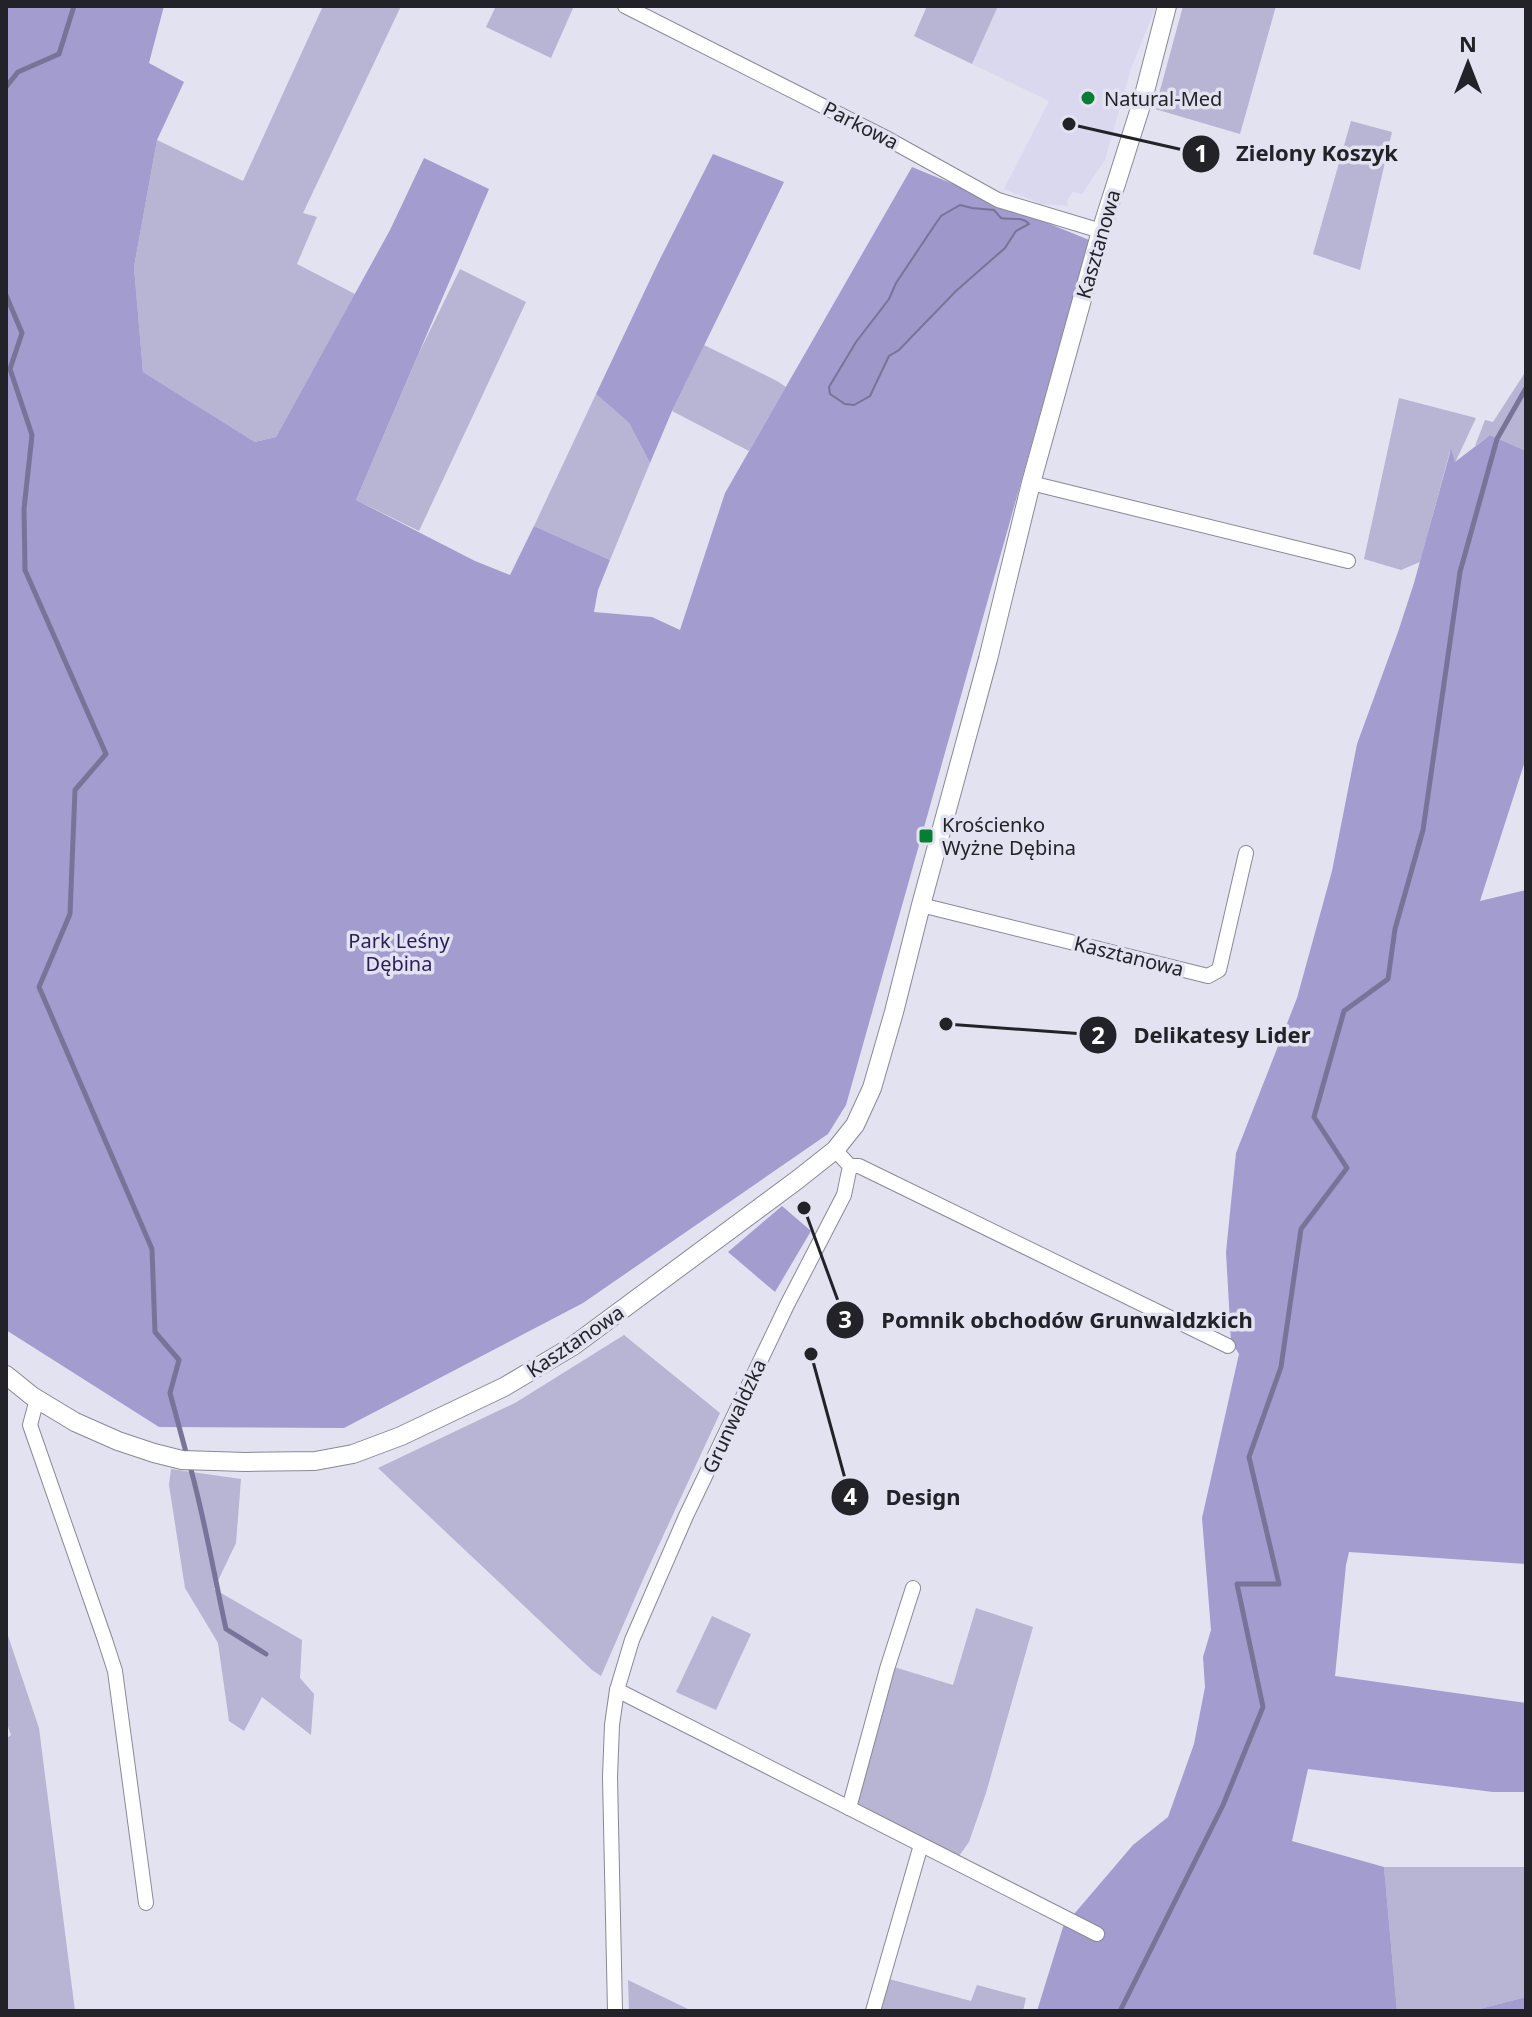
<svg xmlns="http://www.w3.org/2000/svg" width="1532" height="2017" font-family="'Noto Sans',sans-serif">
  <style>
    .built { fill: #dad8ef }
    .green { fill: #b7b4d4 }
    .forest { fill: #a29ccf }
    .water { fill: #9d97ca; stroke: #787499; stroke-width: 2 }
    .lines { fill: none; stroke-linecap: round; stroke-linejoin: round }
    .stream { stroke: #787499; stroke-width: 5 }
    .minor-casing { stroke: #898896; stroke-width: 16 }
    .tertiary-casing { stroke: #898896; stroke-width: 20 }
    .minor { stroke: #fff; stroke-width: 14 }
    .tertiary { stroke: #fff; stroke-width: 18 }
    .poi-dot { fill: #087d34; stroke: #e3e2f1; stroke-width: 3 }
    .labels { text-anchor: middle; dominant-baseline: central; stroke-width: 7; stroke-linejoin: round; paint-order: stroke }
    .poi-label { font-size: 20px; fill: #232228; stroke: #e3e2f1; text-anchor: start }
    .street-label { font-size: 20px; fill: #232228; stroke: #e3e2f1 }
    .park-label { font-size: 20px; fill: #2c1d5a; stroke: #e3e2f1 }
    .leader { fill: none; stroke: #232228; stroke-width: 3 }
    .callout-dot { fill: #232228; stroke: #e3e2f1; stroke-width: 3 }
    .mark-label { font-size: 24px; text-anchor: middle; font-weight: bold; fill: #fff }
    .callout-label { font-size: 22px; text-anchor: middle; font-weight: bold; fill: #232228; stroke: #e3e2f1; stroke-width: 7; stroke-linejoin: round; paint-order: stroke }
  </style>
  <rect width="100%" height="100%" fill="#e3e2f1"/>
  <path class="built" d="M998,6H1156L1131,69L1105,160L1082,194L1073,192L1067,200L1068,206L1041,204L1004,189L1049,101L972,64Z"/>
  <g class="green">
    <path d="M323,6H401L303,213L317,217L297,264L355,294L276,437L255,442L143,372L134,267L157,140L243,181Z"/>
    <path d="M496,6H574L551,58L486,27Z"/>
    <path d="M927,6H998L972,64L914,36Z"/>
    <path d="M1183,6H1276L1240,134L1155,109Z"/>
    <path d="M1351,121L1392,132L1360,270L1313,254Z"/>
    <path d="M460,269L526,302L419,531L356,500L419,353Z"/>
    <path d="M704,345L777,381L786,387L749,451L672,411Z"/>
    <path d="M1526,371V451L1490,435L1475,446L1485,420L1493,422Z"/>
    <path d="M596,394L629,423L650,463L610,560L534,526Z"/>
    <path d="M1399,398L1476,418L1455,463L1450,451L1420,562L1401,570L1364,559Z"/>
    <path d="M624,1335L720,1413L645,1575L601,1676L592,1670L378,1468L515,1403Z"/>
    <path d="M171,1469L241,1479L236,1543L214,1589L302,1640L300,1678L314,1694L311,1735L262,1697L244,1731L229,1721L218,1643L185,1588L169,1485Z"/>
    <path d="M976,1608L1033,1627L986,1793L969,1842L959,1856L951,1855L857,1803L894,1667L953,1685Z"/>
    <path d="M712,1616L751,1634L716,1710L676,1692Z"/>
    <path d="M6,1630L39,1728L75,2011H6V1739L11,1735L6,1721Z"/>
    <path d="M1384,1867H1526V1997L1472,2011H1397Z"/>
    <path d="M889,1979L971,2001L977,1985L1026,1998L1023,2011H880Z"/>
    <path d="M628,1980L692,2011H629Z"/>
  </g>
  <g class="forest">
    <path d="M6,6H164L149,63L184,82L157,140L134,267L143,372L255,442L276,437L390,230L424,158L489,189L356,500L475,561L510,575L534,526L610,560L598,590L594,612L652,617L680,630L725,493L912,167L1089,240L846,1105L828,1134L583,1303L344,1428L159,1427L6,1330Z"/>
    <path d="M713,154L784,182L672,411L650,463L629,423L596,394L658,263Z"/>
    <path d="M1490,435L1526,451V758L1480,901L1526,890V1564L1349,1552L1346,1565L1335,1676L1526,1703V1792H1493L1308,1769L1292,1841L1384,1867L1397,2011H1037L1063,1927L1133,1845L1168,1817L1194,1744L1205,1687L1203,1657L1211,1630L1202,1518L1239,1354L1231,1341L1226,1252L1236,1153L1297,998L1332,871L1357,744L1398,632L1414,583L1451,449L1455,462Z"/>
    <path d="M782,1206L811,1231L775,1292L728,1252Z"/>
    <path d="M1526,1997V2011H1472Z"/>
  </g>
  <path class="water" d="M960,205L972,208L994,210L1001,218C1010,220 1022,216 1029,224L1016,231L1005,248L956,291L899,350L889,356L870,396L854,405L845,404L830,394L829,387L856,342L889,299L896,283L934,226L941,216Z"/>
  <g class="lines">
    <g class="stream">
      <path d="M6,87L18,72L59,54L74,6"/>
      <path d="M6,295L22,333L10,369L32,435L24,509L25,570L106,754L75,790L70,914L39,987L152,1249L155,1332L179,1360L170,1393L187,1456"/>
      <path d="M190,1466C205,1520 214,1575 226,1629L266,1654"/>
      <path d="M1120,2011L1223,1805L1263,1707L1237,1584H1279L1249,1457L1281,1367L1301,1229L1347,1168L1314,1117L1344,1011L1388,979L1395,929L1423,830L1460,572L1497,439L1526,388"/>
    </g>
    <g class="minor-casing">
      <g id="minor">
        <path d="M625,6L888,139L998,200L1101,231"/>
        <path d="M1031,483L1348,561"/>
        <path d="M921,905L1208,976L1219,970L1246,853"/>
        <path d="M850,1166H859L1228,1346"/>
        <path d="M37,1399L30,1425L105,1640L115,1671L146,1903"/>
        <path d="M617,1690L1097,1934"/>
        <path d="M849,1808L887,1669L913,1588"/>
        <path d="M615,2011L610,1777L612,1725L617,1690L632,1640L686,1516L787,1305L844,1195L850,1166L835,1150"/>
        <path d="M873,2011L921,1845"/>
      </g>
    </g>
    <g class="tertiary-casing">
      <path id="tertiary" d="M6,1375L32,1396L75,1422L118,1441L154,1453L182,1460L245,1462L315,1461L353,1454L401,1436L504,1387L573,1346L797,1180L835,1150L855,1125L872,1088L894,1012L921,905L988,659L1031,483L1101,231L1143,99L1167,6"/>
    </g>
    <use href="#minor" class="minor"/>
    <use href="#tertiary" class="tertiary"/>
  </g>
  <g class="poi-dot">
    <circle cx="1088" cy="98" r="8"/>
    <rect x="918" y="828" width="16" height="16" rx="4"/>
  </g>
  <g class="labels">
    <g class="poi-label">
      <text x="1104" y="98">Natural-Med</text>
      <text x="942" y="824">Krościenko<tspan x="942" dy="23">Wyżne Dębina</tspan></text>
    </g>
    <g class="street-label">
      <text transform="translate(861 125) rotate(27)">Parkowa</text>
      <text transform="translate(1098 244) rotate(-74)">Kasztanowa</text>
      <text transform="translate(1129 956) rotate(14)">Kasztanowa</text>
      <text transform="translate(575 1341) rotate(-34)">Kasztanowa</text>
      <text transform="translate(734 1416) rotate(-65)">Grunwaldzka</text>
    </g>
    <g class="park-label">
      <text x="399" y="940">Park Leśny<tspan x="399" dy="23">Dębina</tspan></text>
    </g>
  </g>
  <path class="leader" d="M1069 124L1201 154M946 1024L1098 1035M804 1208L845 1320M811 1354L850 1497"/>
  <g class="callout-dot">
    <circle cx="1069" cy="124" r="8"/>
    <circle cx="946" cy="1024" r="8"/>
    <circle cx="804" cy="1208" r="8"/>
    <circle cx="811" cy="1354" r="8"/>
    <circle cx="1201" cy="154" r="20"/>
    <circle cx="1098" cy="1035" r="20"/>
    <circle cx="845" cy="1320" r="20"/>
    <circle cx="850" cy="1497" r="20"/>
  </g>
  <g class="mark-label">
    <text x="1201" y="162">1</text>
    <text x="1098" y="1044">2</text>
    <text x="845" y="1328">3</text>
    <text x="850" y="1505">4</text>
  </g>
  <g class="callout-label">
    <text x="1317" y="161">Zielony Koszyk</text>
    <text x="1222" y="1043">Delikatesy Lider</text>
    <text x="1067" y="1328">Pomnik obchodów Grunwaldzkich</text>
    <text x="923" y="1505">Design</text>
  </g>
  <rect width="1532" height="2017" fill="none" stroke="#232228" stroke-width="16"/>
  <g transform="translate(1468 64)" stroke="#e3e2f1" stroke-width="6" paint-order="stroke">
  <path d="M0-6L14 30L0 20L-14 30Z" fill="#232228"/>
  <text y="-12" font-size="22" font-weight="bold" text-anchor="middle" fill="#232228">N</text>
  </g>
</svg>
